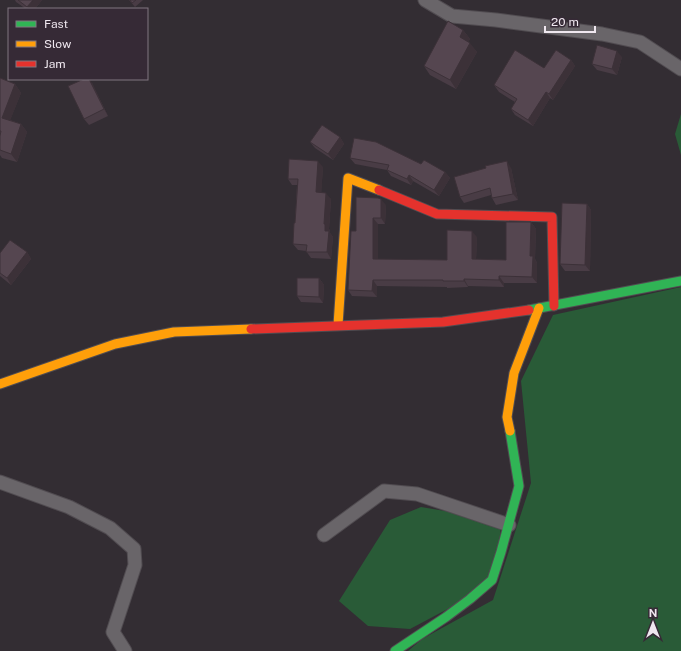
<svg xmlns="http://www.w3.org/2000/svg" width="681" height="651" font-family="'Public Sans',sans-serif">
  <style>
    .green { fill: #295b37 }
    .lines { fill: none; stroke-linecap: round; stroke-linejoin: round }
    .street-casing { stroke: #514c51; stroke-width: 15 }
    .fast-casing { stroke: #514c51; stroke-width: 11 }
    .slow-casing { stroke: #514c51; stroke-width: 11 }
    .jam-casing { stroke: #514c51; stroke-width: 11 }
    .street { stroke: #696569; stroke-width: 13 }
    .fast { stroke: #30b455; stroke-width: 9 }
    .slow { stroke: #ff9f0a; stroke-width: 9 }
    .jam { stroke: #e5322d; stroke-width: 9 }
    .wall { fill: #493c45 }
    .shaded-wall { fill: #3c3138 }
    .building { fill: #554650; stroke: #3c3138 }
  </style>
  <rect width="100%" height="100%" fill="#332d33"/>
  <g class="green">
    <path d="M681,114V155L675,134Z"/>
    <path d="M681,287V651H408L422,639L493,600L531,483L521,381L553,315Z"/>
    <path d="M421,507L457,513L501,526L496,570L459,603L410,629L368,626L339,601L390,520Z"/>
  </g>
  <g class="lines">
    <g class="street-casing">
      <g id="street">
        <path d="M425,0L452,16L496,20L602,34L640,42L681,69"/>
        <path d="M0,482L69,507L110,528L134,549L135,565L113,632L125,651"/>
        <path d="M324,535L384,491L417,494L509,525"/>
      </g>
    </g>
    <g class="fast-casing">
      <g id="fast">
        <path d="M529,310L681,281"/>
        <path d="M395,651L446,617L470,599L492,580L501,552L519,486L510,431"/>
      </g>
    </g>
    <g class="slow-casing">
      <g id="slow">
        <path d="M338,325L348,178L379,190"/>
        <path d="M0,384L115,344L174,332L251,329"/>
        <path d="M510,431L507,417L514,373L539,308"/>
      </g>
    </g>
    <g class="jam-casing">
      <g id="jam">
        <path d="M379,190L437,214L552,217L554,306"/>
        <path d="M251,329L443,322L529,310"/>
      </g>
    </g>
    <use href="#street" class="street"/>
    <use href="#fast" class="fast"/>
    <use href="#slow" class="slow"/>
    <use href="#jam" class="jam"/>
  </g>
  <g class="wall">
    <path d="M15,0H42L35,9H26L16,2Z"/>
    <path d="M129,0H143L135,7Z"/>
    <path d="M463,30L470,39L468,42L477,52L456,89L430,75L424,66Z"/>
    <path d="M622,57L617,75L597,70L592,64Z"/>
    <path d="M571,60L575,66L553,100L550,98L533,126L515,115L511,109L515,102L499,92L494,85L544,68Z"/>
    <path d="M0,78L15,84L21,93L10,120L21,124L27,132L17,162L2,158L0,155Z"/>
    <path d="M92,83L108,116L89,125L84,119Z"/>
    <path d="M340,137L344,144L333,160L315,148L310,142Z"/>
    <path d="M350,158L421,164L445,172L450,178L439,196L413,181L411,185L391,176L387,170L355,164Z"/>
    <path d="M323,167L321,193L331,199L329,229L330,231V233L333,237L331,259L311,258L306,251L298,250L293,244L295,223L297,185H292L288,179Z"/>
    <path d="M511,168L518,200L496,205L492,198L491,195L464,203L460,197Z"/>
    <path d="M587,204L591,210L590,271H565L560,264Z"/>
    <path d="M386,205L385,224H378V259L447,260L477,237L476,259L506,260L531,222L536,229L535,259L537,263V283H504V287L468,286V287L447,288V287L377,286V297L352,296L348,290L356,231Z"/>
    <path d="M27,252L31,259L11,285L0,276V253Z"/>
    <path d="M319,278L324,285L323,303L301,302L297,296Z"/>
  </g>
  <g class="shaded-wall">
    <path d="M33,0H42L35,9H29L27,7Z"/>
    <path d="M463,30L470,39L466,46L460,37Z"/>
    <path d="M470,43L477,52L456,89L450,80Z"/>
    <path d="M617,51L622,57L617,75L612,69Z"/>
    <path d="M571,60L575,66L553,100L549,94Z"/>
    <path d="M89,79L92,83L108,116L104,109Z"/>
    <path d="M15,84L21,93L8,126L2,118Z"/>
    <path d="M546,92L550,98L533,126L528,120Z"/>
    <path d="M21,124L27,132L17,162L11,154Z"/>
    <path d="M340,137L344,144L333,160L328,154Z"/>
    <path d="M318,161L323,167L321,199L316,192Z"/>
    <path d="M507,161L511,168L518,200L513,194Z"/>
    <path d="M445,172L450,178L439,196L434,190Z"/>
    <path d="M409,175L413,181L411,185L407,179Z"/>
    <path d="M326,193L331,199L329,229L330,231V233L333,237L331,259L327,252L324,224Z"/>
    <path d="M381,199L386,205L385,224L381,218Z"/>
    <path d="M587,204L591,210L590,271L585,265Z"/>
    <path d="M373,218L378,224V266L373,259Z"/>
    <path d="M531,222L536,229L535,259L537,263V283L532,277L530,256Z"/>
    <path d="M472,231L477,237L476,265L472,259Z"/>
    <path d="M27,252L31,259L11,285L7,278Z"/>
    <path d="M499,276L504,283V287L499,280Z"/>
    <path d="M319,278L324,285L323,303L319,297Z"/>
    <path d="M464,279L468,286V287L464,281Z"/>
    <path d="M373,280L377,286V297L372,291Z"/>
  </g>
  <g class="building">
    <path d="M18,0H33L27,7Z"/>
    <path d="M130,0H136L132,3Z"/>
    <path d="M448,21L463,30L460,37L470,43L450,80L424,66Z"/>
    <path d="M597,45L617,51L612,69L592,64Z"/>
    <path d="M515,50L544,68L556,50L571,60L549,94L546,92L528,120L511,109L517,99L494,85Z"/>
    <path d="M0,78L15,84L2,118L21,124L11,154L0,150V136L1,131H0Z"/>
    <path d="M84,79H89L104,109L84,119L68,86Z"/>
    <path d="M322,125L340,137L328,154L310,142Z"/>
    <path d="M354,138L376,142L421,164L424,160L445,172L434,190L409,175L407,179L387,170L389,165L350,158Z"/>
    <path d="M289,159L318,161L316,192L326,193L324,224H325V231H329L327,252H306L307,245L293,244L294,223H295L298,179H288Z"/>
    <path d="M507,161L513,194L492,198L490,188L460,197L454,177L486,168L485,166Z"/>
    <path d="M356,197L378,198L381,199V218H373V259L447,260V230L472,231V259L506,260V222H531L530,256H533L532,277L499,276V280L464,279V281H443V280H373L372,291L348,290L351,231H356Z"/>
    <path d="M562,203L587,204L585,265L560,264Z"/>
    <path d="M10,240L27,252L7,278L0,273V253Z"/>
    <path d="M297,278H319V297L297,296Z"/>
  </g>
  <rect x="8" y="8" width="140" height="72" fill="#362a36" stroke="#807680"/>
  <rect x="16" y="21" width="20" height="6" fill="#30b455" stroke="#807680"/>
  <text x="44" y="28" font-size="12" fill="#efe7ef">Fast</text>
  <rect x="16" y="41" width="20" height="6" fill="#ff9f0a" stroke="#807680"/>
  <text x="44" y="48" font-size="12" fill="#efe7ef">Slow</text>
  <rect x="16" y="61" width="20" height="6" fill="#e5322d" stroke="#807680"/>
  <text x="44" y="68" font-size="12" fill="#efe7ef">Jam</text>
  <g transform="translate(653 623)" stroke="#362a36" stroke-width="3" paint-order="stroke">
  <path d="M0-3L7 15L0 10L-7 15Z" fill="#efe7ef"/>
  <text y="-6" font-size="11" font-weight="bold" text-anchor="middle" fill="#efe7ef">N</text>
  </g>
  <path d="M545 26v6h50v-6" fill="none" stroke="#efe7ef" stroke-width="2"/>
  <text x="551" y="26" font-size="12" fill="#efe7ef" stroke="#362a36" stroke-width="3" paint-order="stroke">20 m</text>
</svg>
